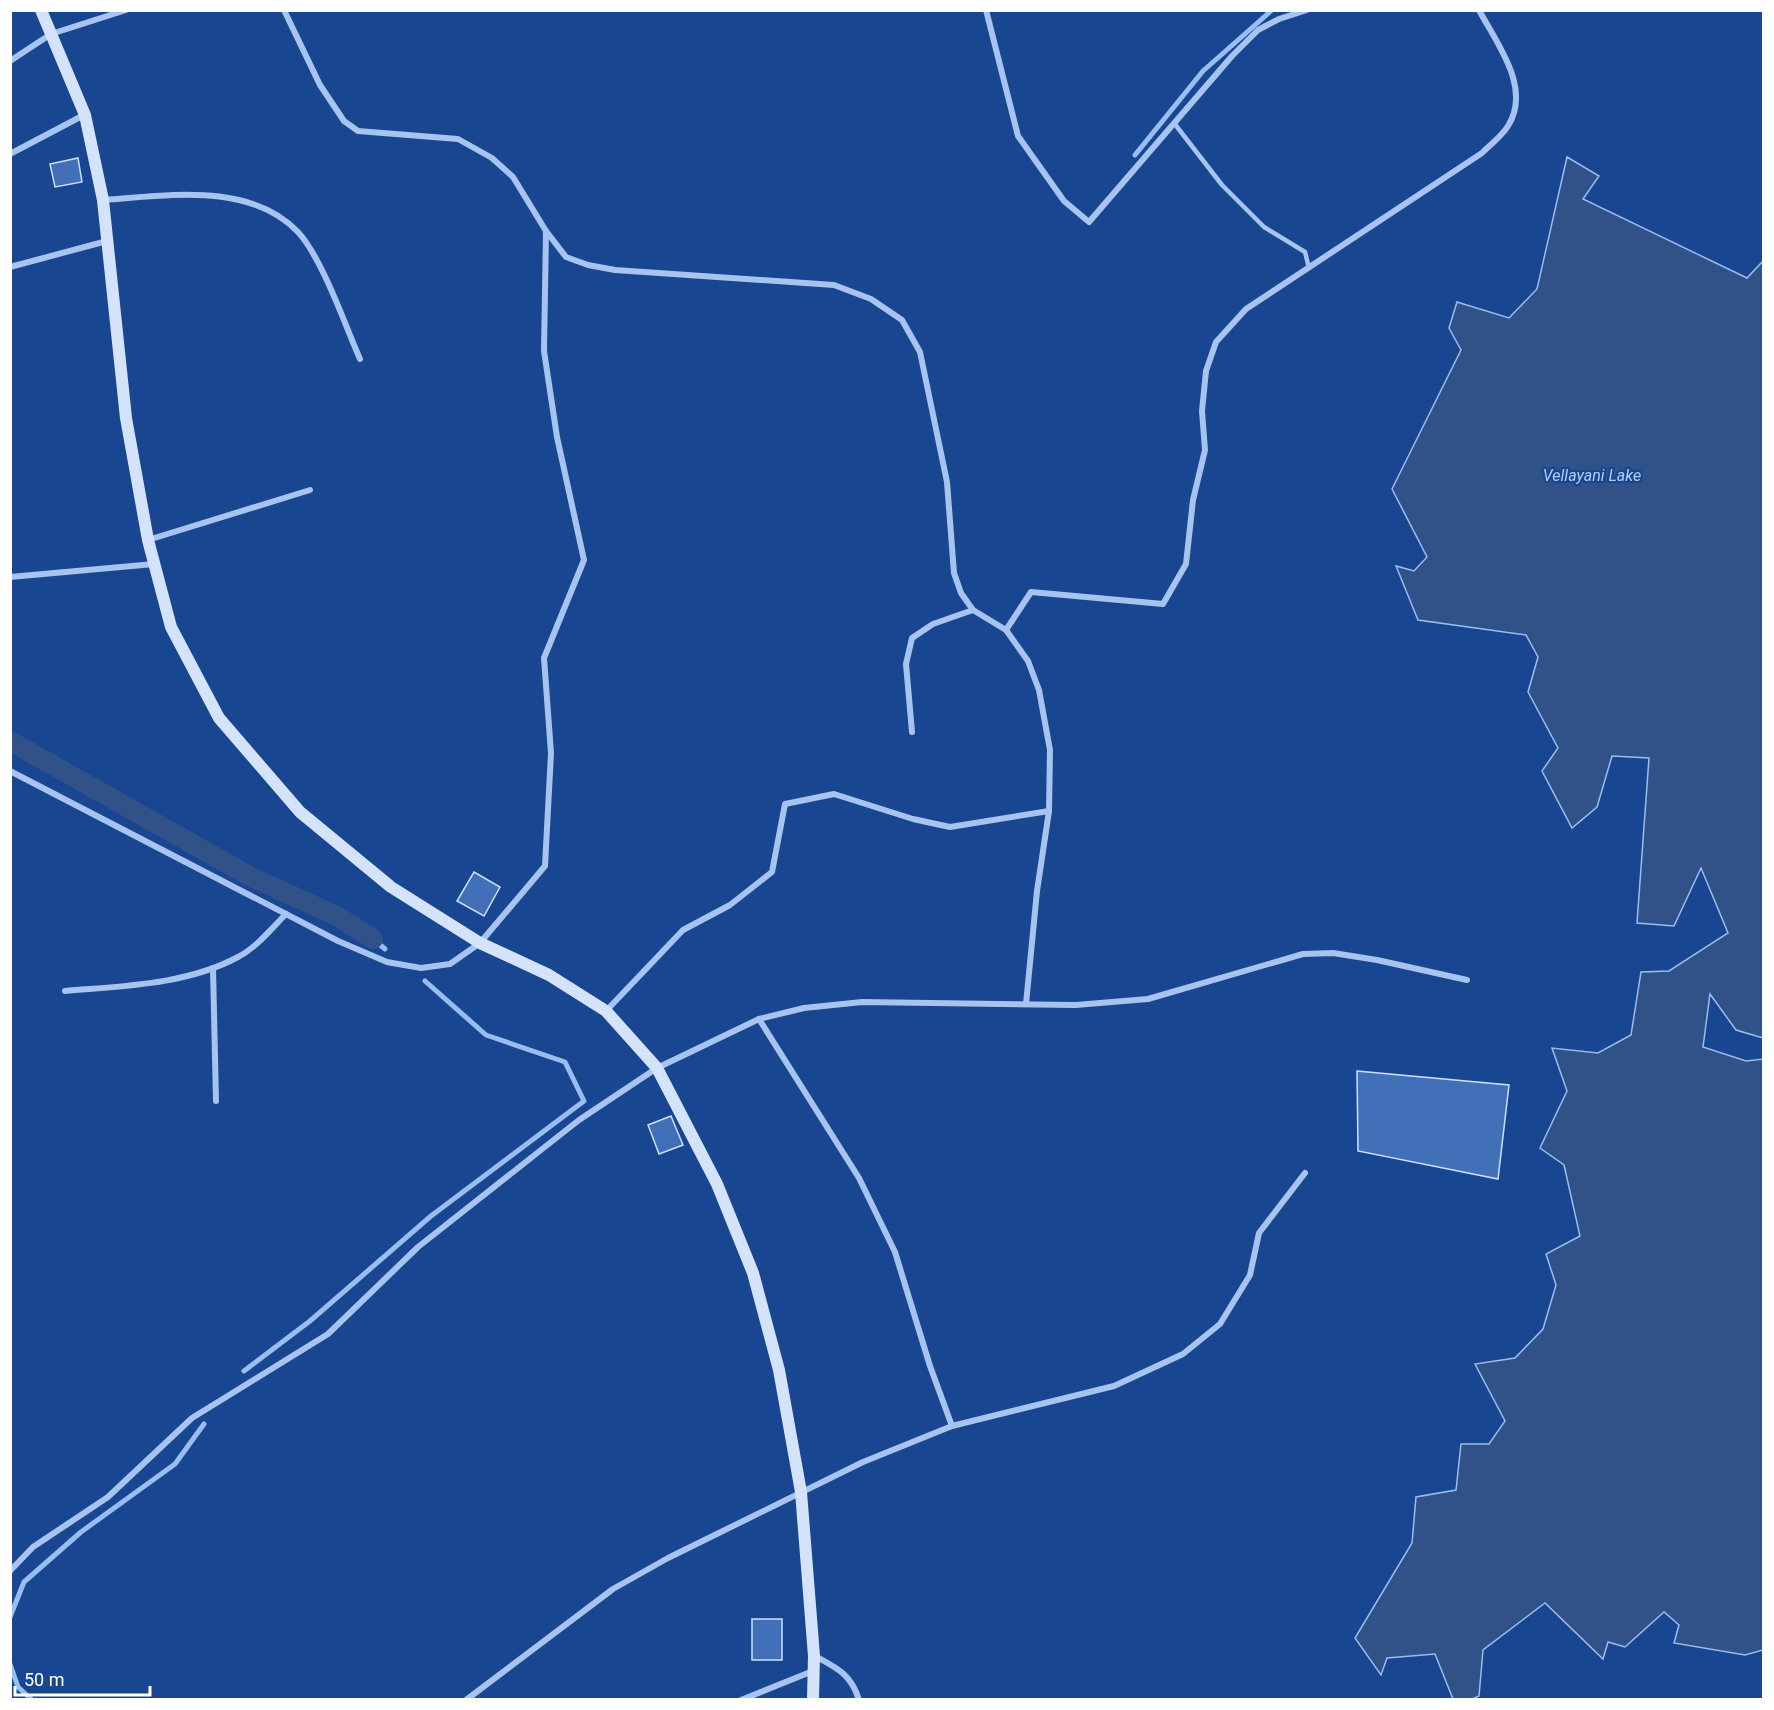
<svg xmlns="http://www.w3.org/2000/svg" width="1774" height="1710" font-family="Roboto,sans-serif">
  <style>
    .water { fill: #315288; stroke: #9abdf1; stroke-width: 1.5 }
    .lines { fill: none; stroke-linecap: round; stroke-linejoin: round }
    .stream { stroke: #9abdf1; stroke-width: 5 }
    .canal { stroke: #315288; stroke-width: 20 }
    .building { fill: #4270b8; stroke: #cedffa; stroke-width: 1.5 }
    .lane { stroke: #a7c3ef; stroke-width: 4.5 }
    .street { stroke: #a7c3ef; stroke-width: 6 }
    .secondary { stroke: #d5e3fa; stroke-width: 12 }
    .labels { text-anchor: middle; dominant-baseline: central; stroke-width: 4.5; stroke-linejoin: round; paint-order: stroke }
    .water-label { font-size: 16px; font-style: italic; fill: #b3cef6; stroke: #194690 }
  </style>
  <rect width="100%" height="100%" fill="#194690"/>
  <path class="water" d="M1567,157L1599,176L1583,199L1747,278L1763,261V1038L1736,1030L1710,994L1703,1047L1746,1061L1763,1059V1650L1745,1655L1674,1643L1679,1625L1664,1612L1625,1647L1608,1642L1603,1659L1545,1603L1483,1650L1479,1696L1472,1699H1453L1435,1654L1387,1658L1381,1675L1355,1638L1412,1543L1416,1497L1456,1490L1461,1444H1489L1505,1421L1475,1364L1515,1358L1543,1329L1556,1285L1546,1254L1580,1236L1564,1165L1540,1148L1567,1091L1552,1048L1598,1053L1631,1035L1641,972L1669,971L1728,933L1701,868L1674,926L1637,923L1649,758L1612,756L1597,807L1572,828L1542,771L1558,748L1528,692L1538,657L1526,635L1418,620L1396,566L1414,571L1427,557L1392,489L1461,350L1449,328L1457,302L1509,318L1537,289Z"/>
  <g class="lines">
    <g class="stream">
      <path d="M1135,155L1203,71L1272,10"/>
      <path d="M373,939L385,949"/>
      <path d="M244,1371L310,1321L431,1216L584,1101L565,1062L486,1035L425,981"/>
      <path d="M10,1617L24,1582L81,1532L175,1464L204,1424"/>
      <path d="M10,1664L18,1687L32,1700"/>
    </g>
    <path class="canal" d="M10,741L251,877L337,916L373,939"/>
  </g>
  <g class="building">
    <path d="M78,158L82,182L55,187L50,164Z"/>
    <path d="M474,872L500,887L484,916L457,901Z"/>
    <path d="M1357,1071L1509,1085L1498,1179L1358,1151Z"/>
    <path d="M671,1116L683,1145L659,1154L648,1125Z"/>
    <rect x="752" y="1619" width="30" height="41"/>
  </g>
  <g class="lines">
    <path class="lane" d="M1174,123L1222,185L1264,227L1305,252L1309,268"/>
    <g class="street">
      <path d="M284,10L320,85L344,121L358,131L458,139L492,158L513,177L546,231L566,257L588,265L615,270L834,285L871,299L902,320L920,352L947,482L954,573L961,593L973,610L1006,630L1028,661L1039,690L1050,750L1049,811L1037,891L1026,1004"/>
      <path d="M986,10L1018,136L1064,201L1089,222L1232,56L1258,30L1279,19L1307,10"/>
      <path d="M10,61L51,34L126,10"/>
      <path d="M10,154L84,115"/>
      <path d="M103,200C166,196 249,181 298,232C322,258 345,325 360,359"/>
      <path d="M10,267L107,241"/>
      <path d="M148,540L310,490"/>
      <path d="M10,577L154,564"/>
      <path d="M1006,630L1031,592L1163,604L1186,564L1193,500L1205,450L1202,411L1206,371L1216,342L1246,309L1482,153C1490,145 1502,136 1508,126C1532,88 1497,44 1479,10"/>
      <path d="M912,732L906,664L912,638L933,624L973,610"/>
      <path d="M10,771L338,941L387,962L421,968L450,964L480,943L545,866L551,753L544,658L584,560L557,437L544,351L546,231"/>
      <path d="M213,968L216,1101"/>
      <path d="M65,991C122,986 186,985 238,957C257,947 271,929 286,914"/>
      <path d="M606,1011L683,930L730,905L772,872L785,804L834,794L913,819L950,827L1049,811"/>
      <path d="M759,1019L859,1178L895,1252L930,1366L952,1426"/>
      <path d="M10,1571L33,1547L108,1497L192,1418L328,1334L418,1247L579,1120L657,1068L759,1019L804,1008L862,1002L1076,1005L1148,999L1303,954L1333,953L1377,960L1467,980"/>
      <path d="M815,1656C837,1668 851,1674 859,1700"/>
      <path d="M466,1700L613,1589L668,1558L863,1462L952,1426L1114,1386L1183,1354L1220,1324L1250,1275L1259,1233L1305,1173"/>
      <path d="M741,1700L813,1671"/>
    </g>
    <path class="secondary" d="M41,10L85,115L103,200L126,418L148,540L171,627L219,718L300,812L391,887L480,943L549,975L606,1011L657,1068L717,1184L753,1273L779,1370L801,1492L814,1656L813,1700"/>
  </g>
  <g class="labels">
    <g class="water-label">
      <text x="1592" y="475">Vellayani Lake</text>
    </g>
  </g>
  <rect width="1774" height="1710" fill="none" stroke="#ffffff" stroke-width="24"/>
  <path d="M15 1686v9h135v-9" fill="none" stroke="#ffffff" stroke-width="3"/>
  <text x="24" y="1686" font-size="18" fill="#ffffff" stroke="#194690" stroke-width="4.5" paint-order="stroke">50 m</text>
</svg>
